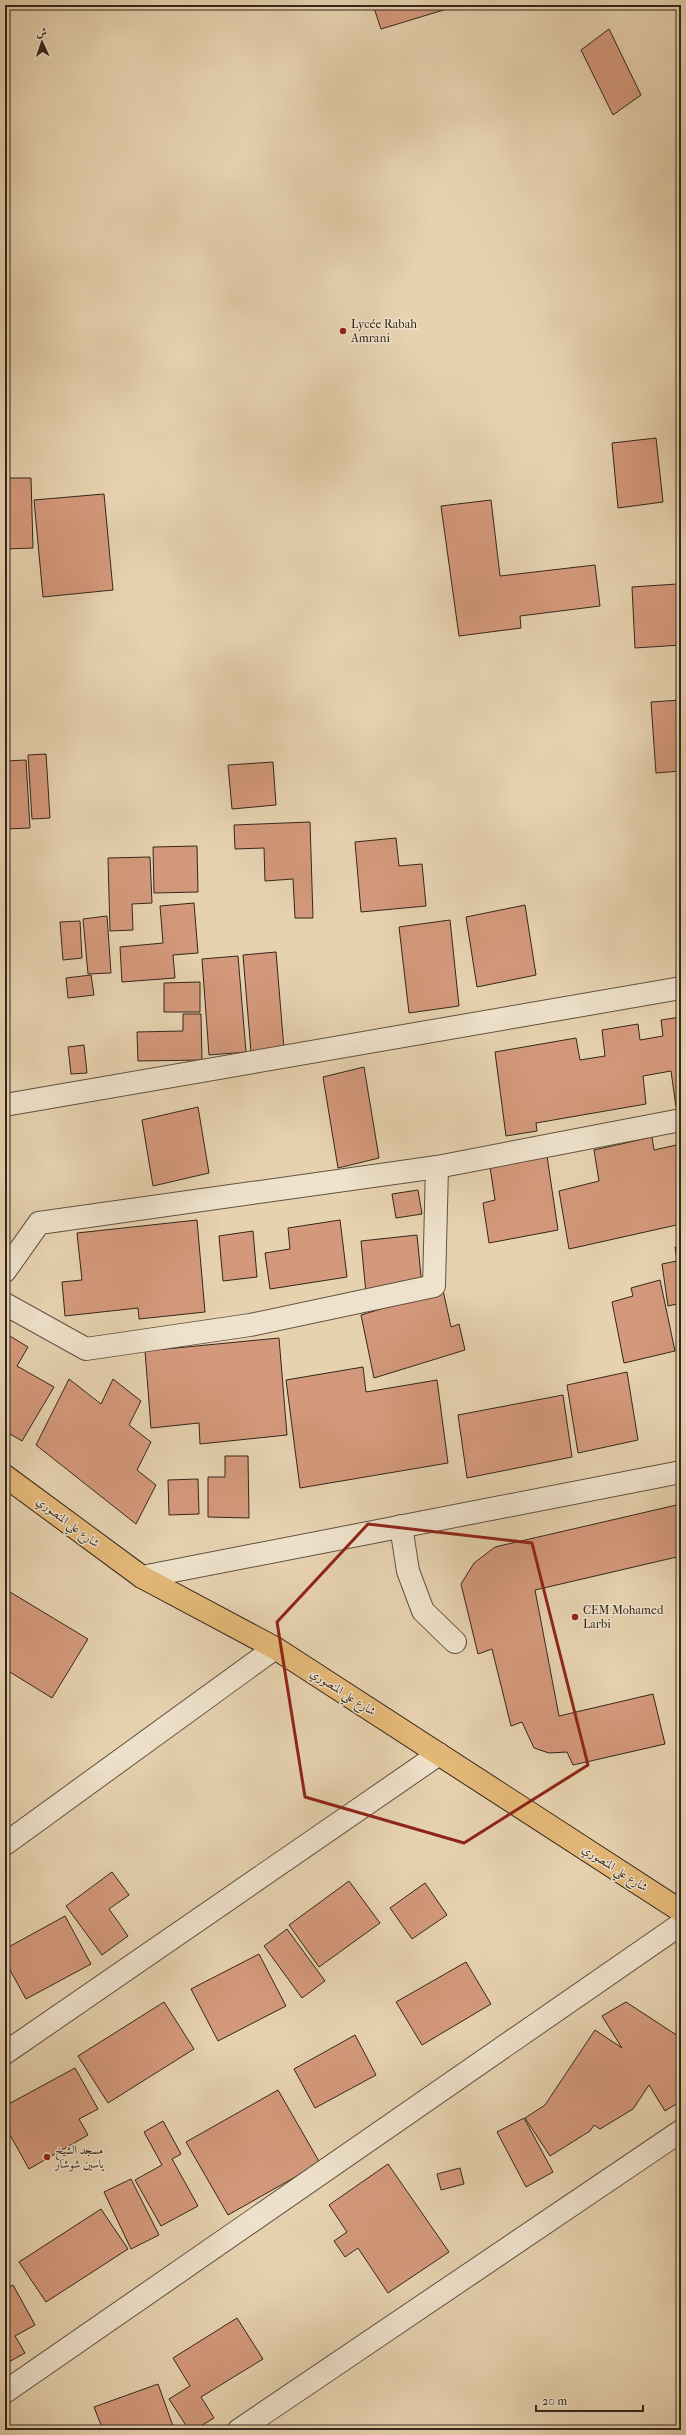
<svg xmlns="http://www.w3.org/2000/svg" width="686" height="2435" font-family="'IM FELL French Canon',Amiri,serif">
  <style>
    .building { fill: #d4997c; stroke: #34261b }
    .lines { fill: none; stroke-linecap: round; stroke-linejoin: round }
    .minor-casing { stroke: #615140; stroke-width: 24 }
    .major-casing { stroke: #34261b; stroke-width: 24 }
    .minor { stroke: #efe2cc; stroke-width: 22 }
    .major { stroke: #e4b978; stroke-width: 22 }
    .marked { fill: none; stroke: #8f2418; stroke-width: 3; stroke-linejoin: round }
    .poi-dot { fill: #8f2418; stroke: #efe2cc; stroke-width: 1.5 }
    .labels { text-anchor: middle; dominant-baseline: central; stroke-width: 3; stroke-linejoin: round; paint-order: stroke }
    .poi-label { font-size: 12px; fill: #34261b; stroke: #efe2cc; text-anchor: start }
    .street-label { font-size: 12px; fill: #34261b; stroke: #efe2cc }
  </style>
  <rect width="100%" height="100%" fill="#e7d2b0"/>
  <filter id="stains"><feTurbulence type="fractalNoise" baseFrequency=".005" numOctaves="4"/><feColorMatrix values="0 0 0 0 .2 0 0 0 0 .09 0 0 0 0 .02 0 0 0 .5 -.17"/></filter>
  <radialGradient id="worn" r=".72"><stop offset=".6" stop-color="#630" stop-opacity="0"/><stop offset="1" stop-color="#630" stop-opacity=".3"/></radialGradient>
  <g class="building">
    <path d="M373,5H460L381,29Z"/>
    <path d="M609,29L641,95L613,115L581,50Z"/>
    <path d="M656,438L663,502L618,508L612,443Z"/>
    <path d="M5,478H31L33,548L5,549Z"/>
    <path d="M104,494L113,590L43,597L34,500Z"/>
    <path d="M491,500L500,576L595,565L600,606L520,616L521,628L459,636L441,506Z"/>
    <path d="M677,584L681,645L635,648L632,587Z"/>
    <path d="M681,700V771L656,773L651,702Z"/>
    <path d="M46,754L50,818L32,819L28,755Z"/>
    <path d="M26,760L30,828L5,829V761Z"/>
    <path d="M273,762L276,805L232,809L228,765Z"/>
    <path d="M310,822L313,918H295L293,879L265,881L264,848L235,849L234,825Z"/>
    <path d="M396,838L399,866L422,864L426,906L361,912L355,842Z"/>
    <path d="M197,846L198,892L154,893L153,847Z"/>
    <path d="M150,857L152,903L132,904L133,930L110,931L108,858Z"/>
    <path d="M194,903L198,953L173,955L175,978L122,982L120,947L163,943L160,906Z"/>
    <path d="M525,905L536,975L477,987L466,917Z"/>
    <path d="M107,916L111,973L88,974L83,919Z"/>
    <path d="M450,920L459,1006L409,1013L399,927Z"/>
    <path d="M80,921L82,958L63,960L60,922Z"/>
    <path d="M276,952L284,1049L251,1052L243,955Z"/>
    <path d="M238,956L246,1052L209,1055L202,959Z"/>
    <path d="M91,975L94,995L68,998L66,978Z"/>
    <path d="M200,982V1012H164V983Z"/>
    <path d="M183,1014H201L202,1060L138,1061L137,1032L183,1031Z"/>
    <path d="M681,1017V1106L676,1107L671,1071L643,1076L646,1104L536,1123L537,1131L506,1136L495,1052L576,1038L580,1060L605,1056L602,1030L638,1024L640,1040L663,1036L661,1020Z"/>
    <path d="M84,1045L87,1073L71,1074L68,1047Z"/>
    <path d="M364,1067L379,1158L338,1168L323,1077Z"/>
    <path d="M198,1107L209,1173L153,1186L142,1120Z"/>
    <path d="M652,1137L654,1150L681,1144V1224L569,1249L559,1191L599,1181L594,1150Z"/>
    <path d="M547,1156L558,1230L489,1243L483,1203L495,1200L490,1167Z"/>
    <path d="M418,1190L422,1214L396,1218L392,1194Z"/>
    <path d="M197,1220L205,1312L139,1319L138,1308L65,1316L62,1282L82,1280L77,1233Z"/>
    <path d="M340,1220L347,1277L270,1289L265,1253L290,1249L288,1228Z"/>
    <path d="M253,1231L257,1277L223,1281L219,1236Z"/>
    <path d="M417,1235L422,1287L366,1293L361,1241Z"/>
    <path d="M681,1246V1303L668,1306L662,1264L677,1261L675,1247Z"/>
    <path d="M660,1280L675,1351L624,1363L612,1302L633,1296L631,1288Z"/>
    <path d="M443,1290L451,1327L459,1324L465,1350L374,1378L361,1315Z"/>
    <path d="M5,1333L28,1347L17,1366L54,1387L22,1441L5,1431Z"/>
    <path d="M279,1338L287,1435L200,1444L199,1423L151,1428L145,1351Z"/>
    <path d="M363,1367L366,1392L437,1380L448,1463L300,1488L286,1380Z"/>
    <path d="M627,1372L638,1440L578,1453L567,1385Z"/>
    <path d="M69,1379L101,1404L113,1379L141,1401L129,1425L151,1442L137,1470L156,1485L136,1524L36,1445Z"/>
    <path d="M563,1395L572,1457L467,1478L458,1415Z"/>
    <path d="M225,1456H248L249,1518L208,1517V1477H225Z"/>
    <path d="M198,1479L199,1514L169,1515L168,1480Z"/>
    <path d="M681,1504V1556L535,1590L559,1716L653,1694L665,1744L573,1765L567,1752L549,1753L534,1748L522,1722L511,1726L492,1649L478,1654L461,1584L474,1563L495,1547Z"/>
    <path d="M5,1589L88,1639L52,1698L5,1669Z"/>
    <path d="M112,1872L129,1895L109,1909L128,1936L102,1955L66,1906Z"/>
    <path d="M349,1881L380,1923L319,1967L289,1925Z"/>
    <path d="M425,1883L447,1915L412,1939L390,1908Z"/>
    <path d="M65,1916L91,1964L26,1999L5,1961V1949Z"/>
    <path d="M287,1929L325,1981L302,1998L264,1946Z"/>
    <path d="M259,1954L286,2006L218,2041L191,1989Z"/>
    <path d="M466,1962L491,2004L422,2045L396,2002Z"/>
    <path d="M164,2002L194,2049L108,2103L78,2056Z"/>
    <path d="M626,2002L681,2038V2101L665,2111L649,2085L633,2109L600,2129L594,2125L590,2131L550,2156L525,2118L545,2105L595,2030L622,2048L602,2016Z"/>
    <path d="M355,2035L376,2075L315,2108L294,2069Z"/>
    <path d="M75,2068L98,2109L79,2119L88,2135L29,2169L5,2126V2106Z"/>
    <path d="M278,2090L320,2163L228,2215L186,2142Z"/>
    <path d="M524,2118L553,2172L526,2187L497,2132Z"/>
    <path d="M163,2121L181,2154L172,2159L198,2206L161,2226L135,2180L162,2165L144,2132Z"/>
    <path d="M388,2164L449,2252L388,2293L358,2248L345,2257L334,2241L347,2232L329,2205Z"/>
    <path d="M460,2168L464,2184L441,2190L437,2174Z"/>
    <path d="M131,2179L159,2235L131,2249L104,2192Z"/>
    <path d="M101,2209L128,2249L46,2302L19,2262Z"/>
    <path d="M13,2285L35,2325L15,2336L25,2353L5,2364V2289Z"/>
    <path d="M237,2318L263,2359L201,2397L214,2418L194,2430H189L169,2399L190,2386L173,2358Z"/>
    <path d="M158,2384L174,2429L103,2430L94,2407Z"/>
  </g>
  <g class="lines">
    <g class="minor-casing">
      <g id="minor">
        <path d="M5,1105L681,988"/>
        <path d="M5,1271L39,1223L437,1167L681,1120"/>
        <path d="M5,1304L86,1349L250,1325L434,1286L437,1167"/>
        <path d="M401,1526L408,1571L423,1611L455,1642"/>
        <path d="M142,1577L681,1472"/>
        <path d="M5,1844L275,1648"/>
        <path d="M5,2053L439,1754"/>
        <path d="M5,2392L681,1924"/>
        <path d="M239,2430L681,2131"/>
      </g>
    </g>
    <g class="major-casing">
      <path id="major" d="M5,1476L142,1577L275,1648L681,1911"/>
    </g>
    <use href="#minor" class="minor"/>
    <use href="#major" class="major"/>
  </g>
  <path class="marked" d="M368,1524L532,1543L588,1765L464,1843L305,1797L277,1622Z"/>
  <g class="poi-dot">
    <circle cx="343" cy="331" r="4"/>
    <circle cx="575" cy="1617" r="4"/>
    <circle cx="47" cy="2157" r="4"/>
  </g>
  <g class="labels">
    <g class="poi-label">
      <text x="351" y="324">Lycée Rabah<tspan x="351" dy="14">Amrani</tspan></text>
      <text x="583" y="1610">CEM Mohamed<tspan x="583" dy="14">Larbi</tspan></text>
      <text x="55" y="2150">مسجد الشيخ<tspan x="55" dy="14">ياسين شوشار</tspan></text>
    </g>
    <g class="street-label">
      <text transform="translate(68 1522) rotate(37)">شارع علي المنصوري</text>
      <text transform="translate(343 1692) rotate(33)">شارع علي المنصوري</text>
      <text transform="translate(615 1868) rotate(33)">شارع علي المنصوري</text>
    </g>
  </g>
  <rect width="686" height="2435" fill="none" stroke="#e7d2b0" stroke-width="20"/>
  <rect x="6" y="6" width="674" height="2423" fill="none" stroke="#34261b" stroke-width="2"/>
  <rect x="10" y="10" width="666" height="2415" fill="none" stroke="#34261b"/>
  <g transform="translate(42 42) rotate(357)" stroke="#efe2cc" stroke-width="3" paint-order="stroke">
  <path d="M0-3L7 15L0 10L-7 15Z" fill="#34261b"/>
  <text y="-6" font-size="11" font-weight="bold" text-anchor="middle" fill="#34261b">ش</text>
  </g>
  <path d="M536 2405v6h107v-6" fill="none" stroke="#34261b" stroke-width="2"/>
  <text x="542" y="2405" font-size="12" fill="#34261b" stroke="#efe2cc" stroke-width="3" paint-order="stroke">20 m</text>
  <rect width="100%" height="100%" filter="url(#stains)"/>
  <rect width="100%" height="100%" fill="url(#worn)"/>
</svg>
